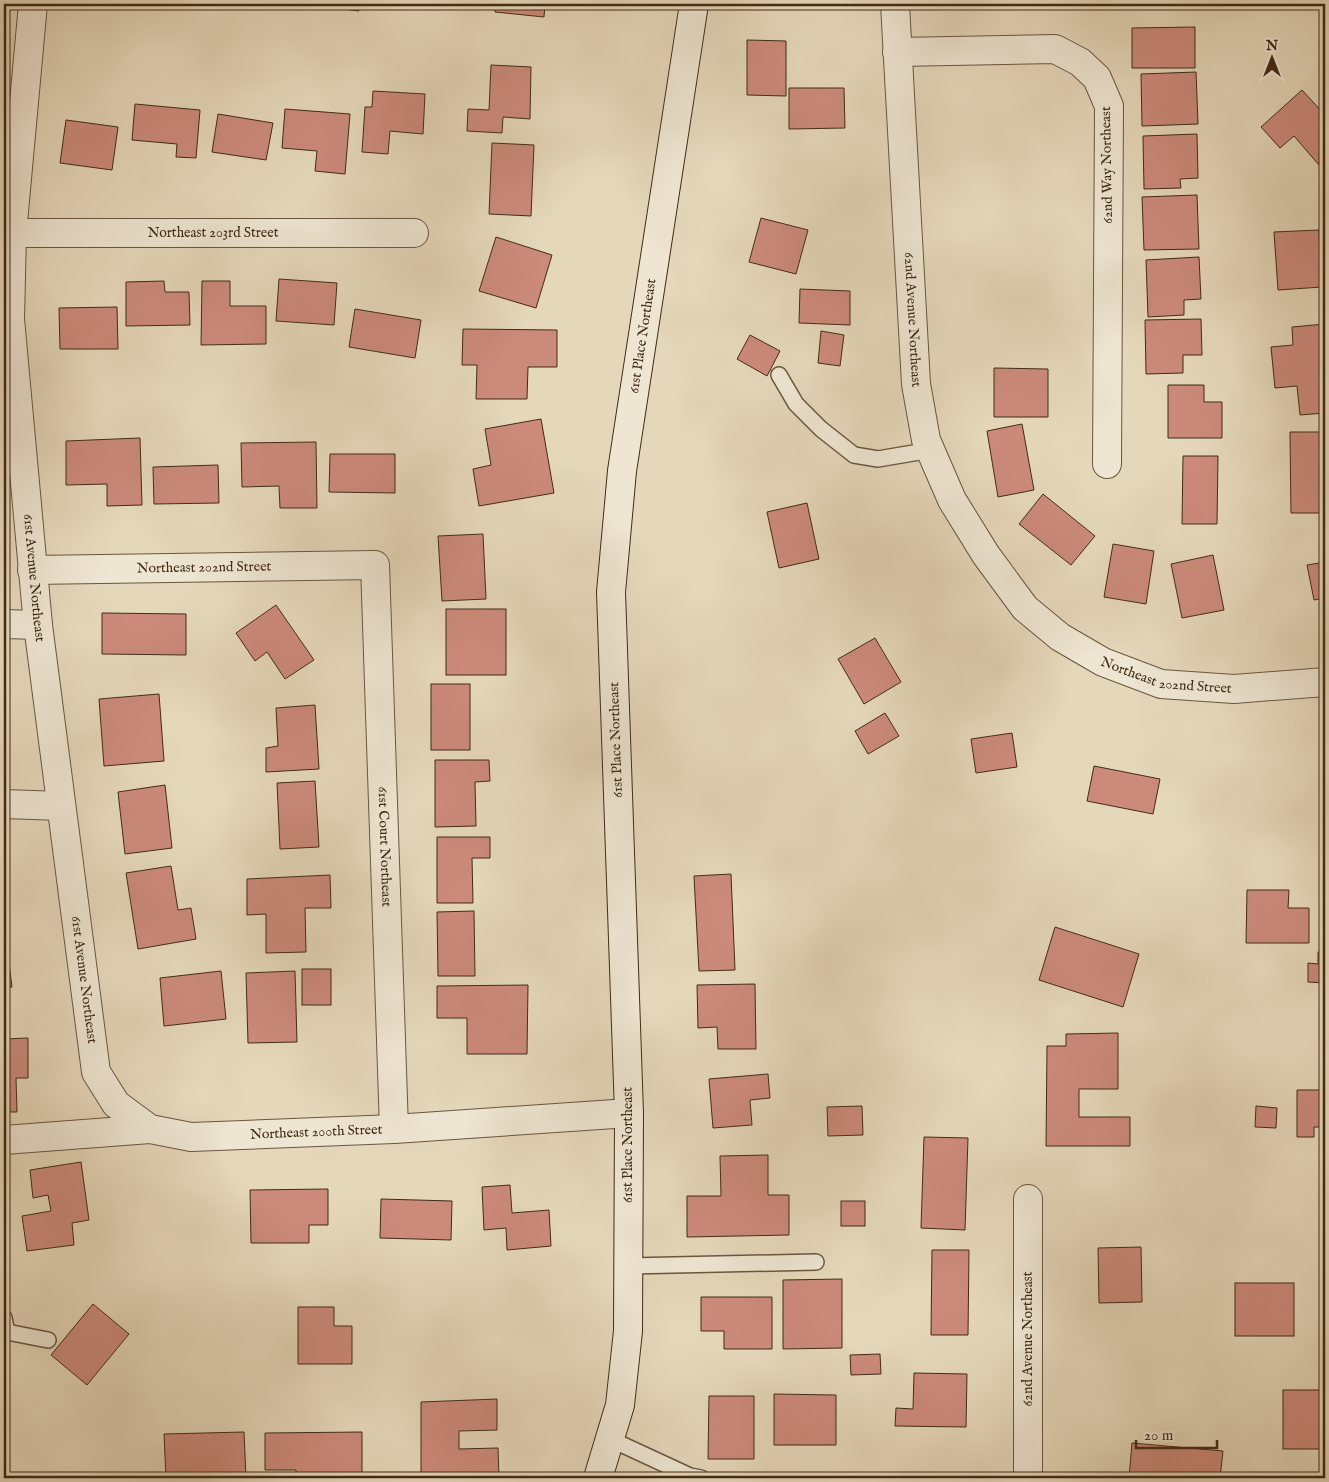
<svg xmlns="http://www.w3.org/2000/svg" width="1329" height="1482" font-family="'IM FELL English',serif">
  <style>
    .building { fill: #cc8a7b; stroke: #412b16 }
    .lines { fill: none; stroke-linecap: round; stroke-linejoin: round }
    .service-casing { stroke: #6a563f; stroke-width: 18 }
    .minor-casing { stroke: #6a563f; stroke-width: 30 }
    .tertiary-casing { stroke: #6a563f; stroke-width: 30 }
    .secondary-casing { stroke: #412b16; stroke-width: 30 }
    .service { stroke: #eee5d2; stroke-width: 15 }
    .minor { stroke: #eee5d2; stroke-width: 28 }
    .tertiary { stroke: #eee5d2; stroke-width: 28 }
    .secondary { stroke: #eee5d2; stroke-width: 28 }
    .labels { text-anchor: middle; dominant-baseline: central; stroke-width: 4; stroke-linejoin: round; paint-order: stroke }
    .street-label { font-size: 14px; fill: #412b16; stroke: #eee5d2 }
  </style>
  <rect width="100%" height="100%" fill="#e5d7ba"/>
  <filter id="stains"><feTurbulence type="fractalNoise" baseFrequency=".004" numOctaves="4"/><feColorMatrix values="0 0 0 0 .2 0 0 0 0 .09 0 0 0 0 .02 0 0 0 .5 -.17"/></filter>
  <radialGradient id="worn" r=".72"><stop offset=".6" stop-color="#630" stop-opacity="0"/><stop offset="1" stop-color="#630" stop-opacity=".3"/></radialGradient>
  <g class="building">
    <path d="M328,4H359V11L328,7Z"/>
    <path d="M495,4H545L544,17L495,12Z"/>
    <rect x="766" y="4" width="43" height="5"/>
    <path d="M1195,27V68H1132V28Z"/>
    <path d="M747,40L786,41V96L747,95Z"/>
    <path d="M491,65L531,67L530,119L503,117L502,133L467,131L468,109L489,110Z"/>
    <path d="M1196,72L1198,124L1142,126L1141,74Z"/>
    <path d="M789,88H844L845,128L789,129Z"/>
    <path d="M1302,90L1325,115V172L1294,136L1280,148L1261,127Z"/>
    <path d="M373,91L425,94L423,134L390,131L388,154L362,152L365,107H372Z"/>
    <path d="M135,104L200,110L196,158L176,157L177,144L132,140Z"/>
    <path d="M285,109L350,114L345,174L315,171L317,151L282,148Z"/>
    <path d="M218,114L273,123L266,160L212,152Z"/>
    <path d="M66,120L118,127L112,170L60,163Z"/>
    <path d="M1197,134L1198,178L1180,179L1181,188L1144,189L1143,136Z"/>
    <path d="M492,143L534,145L531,216L489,214Z"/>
    <path d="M1197,195L1199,249L1144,250L1142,197Z"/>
    <path d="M761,218L808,230L796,274L749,262Z"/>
    <path d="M1319,230L1322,287L1278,290L1274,232Z"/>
    <path d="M496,237L552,255L536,308L479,291Z"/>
    <path d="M1199,257L1201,299L1184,300V315L1148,317L1146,260Z"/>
    <path d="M279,279L337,283L334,325L276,321Z"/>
    <path d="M164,281L165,292H189L190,325L126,326V282Z"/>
    <path d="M202,281H230V306H266V344L201,345Z"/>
    <path d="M800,289L850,291V325L799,323Z"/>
    <path d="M117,307L118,349H60L59,308Z"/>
    <path d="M355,309L421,320L415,358L349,347Z"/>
    <path d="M1201,319L1202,355H1183V373L1146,374L1145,320Z"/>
    <path d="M1325,324V413L1300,415L1297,386L1275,388L1271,347L1293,345L1292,327Z"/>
    <path d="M463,329L557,330V367H528L527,399H476L477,365H462Z"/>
    <path d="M821,331L844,335L840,366L818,363Z"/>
    <path d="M750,335L780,351L767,376L737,359Z"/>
    <path d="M994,368L1048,369V417H994Z"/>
    <path d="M1168,385H1204V402H1222V438H1168Z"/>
    <path d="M541,419L554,493L479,506L473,469L491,465L485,429Z"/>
    <path d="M1022,424L1034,490L998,497L987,431Z"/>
    <path d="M1290,432H1325V513H1291Z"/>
    <path d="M140,438L142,505L107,506V484L66,485V441Z"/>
    <path d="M316,442L317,508H280L279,486L242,487L241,443Z"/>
    <path d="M330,454H395V493L329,492Z"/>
    <path d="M1183,456H1218L1217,524H1182Z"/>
    <path d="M218,465L219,503L154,504L153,467Z"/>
    <path d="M1043,494L1095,536L1071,565L1019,524Z"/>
    <path d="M807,503L819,559L779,568L767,512Z"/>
    <path d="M483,534L486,599L442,601L438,536Z"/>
    <path d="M1113,544L1154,551L1146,604L1104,597Z"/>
    <path d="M1213,555L1224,610L1182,618L1171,564Z"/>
    <path d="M1325,562V598L1314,600L1307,565Z"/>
    <path d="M276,605L314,660L285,679L267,652L255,661L236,633Z"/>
    <rect x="446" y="609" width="60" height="66"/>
    <path d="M102,613L186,614V655L102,654Z"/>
    <path d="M875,638L901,682L864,704L838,659Z"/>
    <rect x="431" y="684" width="39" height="66"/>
    <path d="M159,694L164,761L104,766L99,699Z"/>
    <path d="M315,705L319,769L266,772V748L278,746L276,708Z"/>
    <path d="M885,713L899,736L868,754L855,731Z"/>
    <path d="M1012,733L1017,767L976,773L971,739Z"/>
    <path d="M435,760H489L490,781L475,782L476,826L435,827Z"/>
    <path d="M1094,766L1160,779L1153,814L1087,801Z"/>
    <path d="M315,781L319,847L280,849L277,783Z"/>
    <path d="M165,785L172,848L125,854L118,792Z"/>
    <rect x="4" y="836" width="4" height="50"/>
    <path d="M437,837H490V858H472L473,903H437Z"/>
    <path d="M171,866L178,910L191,908L196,939L138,949L126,873Z"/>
    <path d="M731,874L735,970L699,971L694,876Z"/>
    <path d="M330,875L331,908H305L306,952L266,953V914L247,915V879Z"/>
    <path d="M1247,890H1289L1288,908H1309V943H1246Z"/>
    <path d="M474,911L475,976H438L437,912Z"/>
    <path d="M4,925L12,987L4,988Z"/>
    <path d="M1055,927L1139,954L1123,1007L1039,980Z"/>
    <path d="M1318,952H1325V983L1308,982V963L1318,964Z"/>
    <rect x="302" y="969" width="29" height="36"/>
    <path d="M221,971L226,1019L164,1026L160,978Z"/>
    <path d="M295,971L297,1042L248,1043L246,973Z"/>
    <path d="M755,984L756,1049H718L717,1027L698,1028L697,985Z"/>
    <path d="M528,985L527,1054H467V1018H437V986Z"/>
    <path d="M1118,1033V1089H1079V1117H1130V1146H1046L1047,1046H1066V1034Z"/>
    <path d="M28,1038V1078H16L17,1112H4V1039Z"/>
    <path d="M768,1074L770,1098L750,1100L752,1125L713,1128L709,1079Z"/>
    <path d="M1297,1090H1325V1127H1314V1137H1297Z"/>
    <path d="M862,1106L863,1135L828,1136L827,1107Z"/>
    <path d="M1256,1106L1277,1108L1276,1128L1255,1127Z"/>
    <path d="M924,1137L968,1138L965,1230L921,1228Z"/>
    <path d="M768,1155V1195H789V1235L687,1237V1196H721L720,1156Z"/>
    <path d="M81,1162L89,1220L72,1223L74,1245L27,1251L22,1216L51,1211L48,1195L33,1198L30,1170Z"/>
    <path d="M510,1185L512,1213L549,1210L551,1246L507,1250L506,1228L484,1230L482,1187Z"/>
    <path d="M328,1189V1225H309V1243H251L250,1190Z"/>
    <path d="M381,1199L452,1201L451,1240L380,1238Z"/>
    <rect x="841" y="1201" width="24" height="25"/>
    <path d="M1141,1247L1142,1302L1099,1303L1098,1248Z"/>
    <path d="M932,1250H969L968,1335H931Z"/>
    <path d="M842,1279V1348L783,1349V1280Z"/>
    <rect x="1235" y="1283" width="59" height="53"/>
    <path d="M701,1297H772V1349H724V1331H701Z"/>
    <path d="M93,1304L129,1334L87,1385L51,1355Z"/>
    <path d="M298,1307H334V1326H352V1364H298Z"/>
    <path d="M880,1354L881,1374L851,1375L850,1355Z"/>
    <path d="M914,1373L967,1374L966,1427L895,1426L896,1408L913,1409Z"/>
    <rect x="1283" y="1390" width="42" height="59"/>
    <path d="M774,1394L836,1395V1445H774Z"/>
    <path d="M709,1396H754V1459H708Z"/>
    <path d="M497,1399V1430L459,1431V1449L498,1448L499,1478H421V1402Z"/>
    <path d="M244,1432L246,1478H166L164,1434Z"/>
    <path d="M362,1432V1478H296V1470H265V1433Z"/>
    <path d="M1132,1443L1223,1451L1220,1478H1129Z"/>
    <path d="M902,1475L969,1478H902Z"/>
    <path d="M1264,1476L1312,1478H1264Z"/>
  </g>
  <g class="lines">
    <g class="service-casing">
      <g id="service">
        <path d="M779,375L796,404L821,429L854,455L878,459L931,450"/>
        <path d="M629,1266L816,1262"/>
        <path d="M4,1318L7,1332L48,1340"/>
        <path d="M610,1439L690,1476L701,1478"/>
      </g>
    </g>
    <g class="minor-casing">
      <g id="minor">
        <path d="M897,52L1055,49L1080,62L1097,78L1109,106L1107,464"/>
        <path id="s1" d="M12,233H414"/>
        <path id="s2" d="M32,570L375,565L394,1129"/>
        <path d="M4,624L38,625"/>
        <path d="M4,804L61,806"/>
        <path d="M4,1140L150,1129"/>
        <path d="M1028,1478V1199"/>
      </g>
    </g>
    <g class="tertiary-casing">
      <g id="tertiary">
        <path id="s3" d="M33,4L12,233L10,319L38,625L96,1072L116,1104L150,1129L191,1137L394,1129L629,1113"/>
        <path id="s4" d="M895,4L916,384L926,440L952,500L986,555L1025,608L1060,637L1103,662L1161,684L1234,689L1325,682"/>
      </g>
    </g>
    <g class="secondary-casing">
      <g id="secondary">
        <path id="s5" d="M598,1478L620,1405L628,1331L629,1113L611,592L622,471L694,4"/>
      </g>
    </g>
    <use href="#service" class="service"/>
    <use href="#minor" class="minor"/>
    <use href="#tertiary" class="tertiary"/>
    <use href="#secondary" class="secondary"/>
  </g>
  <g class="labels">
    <g class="street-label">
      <text transform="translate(1107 165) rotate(-91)">62nd Way Northeast</text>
      <text stroke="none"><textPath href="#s1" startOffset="201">Northeast 203rd Street</textPath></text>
      <text stroke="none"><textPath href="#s4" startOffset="316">62nd Avenue Northeast</textPath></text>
      <text stroke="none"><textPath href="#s5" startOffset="1148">61st Place Northeast</textPath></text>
      <text stroke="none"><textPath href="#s2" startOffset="172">Northeast 202nd Street</textPath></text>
      <text stroke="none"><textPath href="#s3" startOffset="576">61st Avenue Northeast</textPath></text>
      <text stroke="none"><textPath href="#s4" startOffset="794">Northeast 202nd Street</textPath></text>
      <text transform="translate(616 740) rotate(-92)">61st Place Northeast</text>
      <text stroke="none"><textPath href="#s2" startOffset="625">61st Court Northeast</textPath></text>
      <text stroke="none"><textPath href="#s3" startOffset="981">61st Avenue Northeast</textPath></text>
      <text stroke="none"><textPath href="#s3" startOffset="1321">Northeast 200th Street</textPath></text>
      <text transform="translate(628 1145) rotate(-90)">61st Place Northeast</text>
      <text transform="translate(1028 1339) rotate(-90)">62nd Avenue Northeast</text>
    </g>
  </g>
  <rect width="1329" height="1482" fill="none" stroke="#e5d7ba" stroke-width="20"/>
  <rect x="5" y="5" width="1319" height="1472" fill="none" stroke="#412b16" stroke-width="2.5"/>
  <rect x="10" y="10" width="1309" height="1462" fill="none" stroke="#412b16"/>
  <g transform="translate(1272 58)" stroke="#eee5d2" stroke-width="4" paint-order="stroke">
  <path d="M0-4L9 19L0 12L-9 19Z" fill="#412b16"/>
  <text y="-8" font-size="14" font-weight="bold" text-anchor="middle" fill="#412b16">N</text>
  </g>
  <path d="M1136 1440v8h81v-8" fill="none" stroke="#412b16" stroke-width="2.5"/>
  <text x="1144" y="1440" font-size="15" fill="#412b16" stroke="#eee5d2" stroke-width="4" paint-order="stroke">20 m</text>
  <rect width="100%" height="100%" filter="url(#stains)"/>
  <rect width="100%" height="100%" fill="url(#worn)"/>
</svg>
